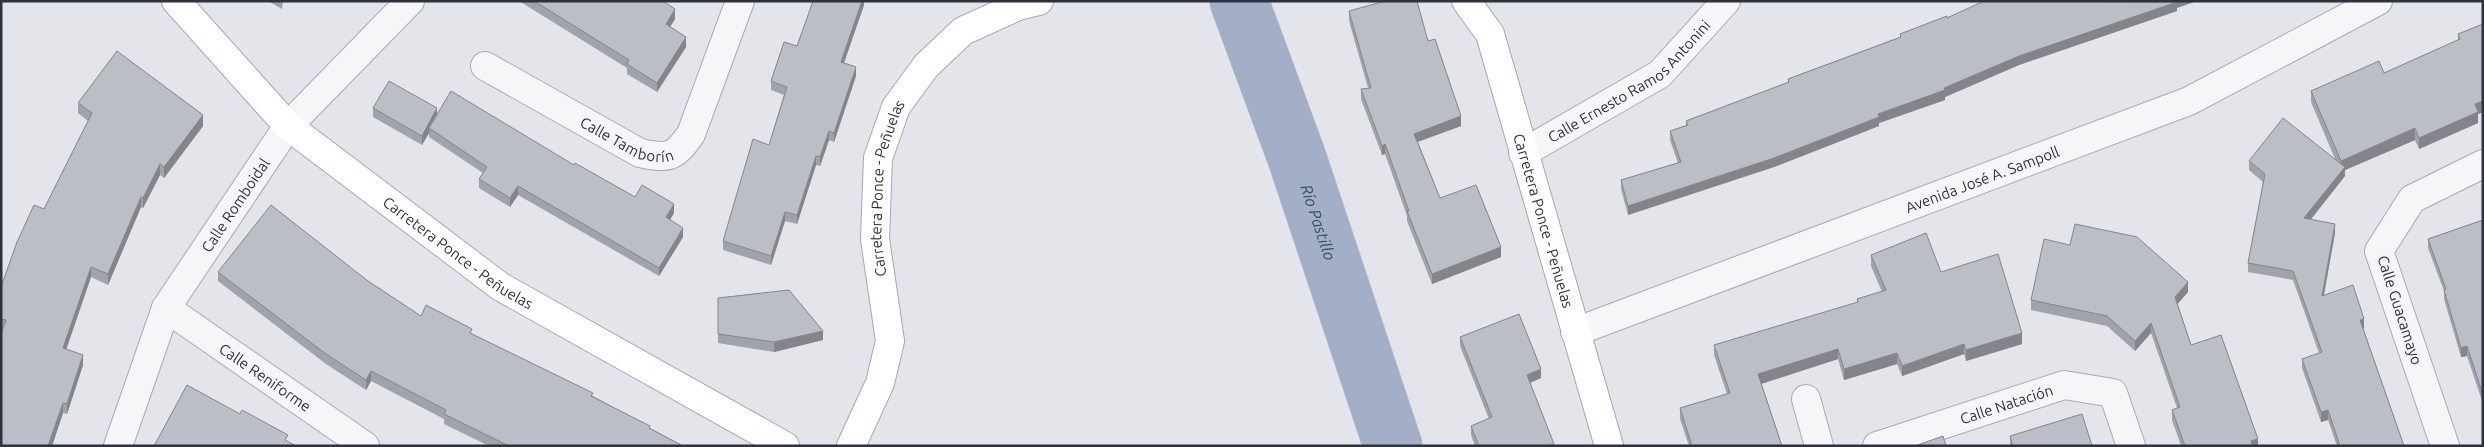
<svg xmlns="http://www.w3.org/2000/svg" width="2484" height="447" font-family="Ubuntu,sans-serif">
  <style>
    .lines { fill: none; stroke-linecap: round; stroke-linejoin: round }
    .river { stroke: #a2afc6; stroke-width: 59 }
    .minor-casing { stroke: #a9abb4; stroke-width: 30 }
    .major-casing { stroke: #a4a8b4; stroke-width: 30 }
    .minor { stroke: #f6f6f8; stroke-width: 28 }
    .major { stroke: #fff; stroke-width: 28 }
    .wall { fill: #a1a3aa }
    .shaded-wall { fill: #83858b }
    .building { fill: #bbbec6; stroke: #83858b }
    .labels { text-anchor: middle; dominant-baseline: central; stroke-width: 5; stroke-linejoin: round; paint-order: stroke }
    .street-label { font-size: 15px; fill: #2d3140; stroke: #f3f4f7 }
    .water-label { font-size: 16px; font-style: italic; fill: #3b4c70; stroke: #f3f4f7 }
  </style>
  <rect width="100%" height="100%" fill="#e3e5ea"/>
  <g class="lines">
    <path class="river" id="s1" d="M1239,1L1297,158L1393,446"/>
    <g class="minor-casing">
      <g id="minor">
        <path id="s2" d="M485,66L640,153C669,159 674,158 691,134L740,1"/>
        <path id="s3" d="M1523,153L1660,74L1726,1"/>
        <path id="s4" d="M166,308L365,446"/>
        <path id="s5" d="M1575,332L2189,101L2378,1"/>
        <path d="M1806,399L1819,446"/>
        <path id="s6" d="M118,446L166,308L288,126L410,1"/>
        <path id="s7" d="M1877,446L2064,385L2113,393L2131,446"/>
        <path d="M2445,446L2379,251L2412,199L2483,164"/>
      </g>
    </g>
    <g class="major-casing">
      <g id="major">
        <path id="s8" d="M176,1L288,126L501,287L785,446"/>
        <path id="s9" d="M1466,1L1490,34L1609,446"/>
        <path id="s10" d="M851,446L880,383L890,341L875,239L878,158L896,107L926,66L963,31L1018,6L1039,1"/>
      </g>
    </g>
    <use href="#minor" class="minor"/>
    <use href="#major" class="major"/>
  </g>
  <g class="wall">
    <path d="M268,1H283L282,9Z"/>
    <path d="M519,1H663L675,19L670,27L686,47L657,92L627,74V68Z"/>
    <path d="M864,1V5L844,63L856,76L834,142L829,140L820,166L816,165L797,224L785,221L771,265L723,250V241L769,145L784,95L771,90V81L797,46Z"/>
    <path d="M2177,8V11L2019,65L1945,97V100L1879,123V126L1774,167L1628,215L1621,189V180L1678,163L1670,140V131L1686,125V121L1788,83V79L1900,37V34L1947,18Z"/>
    <path d="M1349,11L1428,41L1461,126L1418,142L1440,198L1501,257L1432,284L1407,221V216L1385,154L1382,155L1361,99V89L1368,88L1349,21Z"/>
    <path d="M2483,24V112L2478,114V123L2419,149L2415,140L2345,170V176L2311,219L2335,233L2324,295L2364,328L2363,329L2404,446H2337L2328,420L2321,422L2302,368V359L2319,353L2293,280L2248,272V263L2263,182L2249,170V161L2335,159L2311,102V91L2384,73L2458,40V34Z"/>
    <path d="M78,103L203,126L164,178L160,175L143,208L141,207L108,285L91,277L66,349L83,365L67,414L63,413L52,446H1L2,330L1,329V287L44,209L88,121L78,113Z"/>
    <path d="M373,108L437,113L574,165L635,197L674,213L670,220L683,237L659,276L518,195L510,207L479,188V179L483,173L429,137V133L422,145L373,117Z"/>
    <path d="M2483,220V404L2467,356L2461,357L2444,299V291L2428,248V239Z"/>
    <path d="M2070,245L2188,292L2177,304L2191,345L2258,446H2181L2172,420V410L2177,408L2151,333L2135,351L2107,326L2031,310V300Z"/>
    <path d="M1871,255L1941,272L2022,344L1966,361L1964,354L1902,376L1897,364L1844,380L1838,359L1761,384L1782,446H1689L1680,419V408L1727,394L1714,355V345L1857,303V299L1882,292L1871,266Z"/>
    <path d="M218,272L368,281L421,316L472,334L593,396L650,428L683,446H489L444,424V419L371,381L366,390L326,364L218,281Z"/>
    <path d="M718,298L823,340L774,352L718,343Z"/>
    <path d="M1460,337L1541,378L1530,383L1554,446H1475L1471,435V426L1489,419L1460,346Z"/>
    <path d="M2010,436L2092,446H2010Z"/>
  </g>
  <g class="shaded-wall">
    <path d="M862,1H864V5L841,71V62Z"/>
    <path d="M2177,1H2197L2177,8V11L2019,65L1945,97V100L1879,123V126L1774,167L1628,215V206L1878,114L1944,88L2019,56Z"/>
    <path d="M675,9V19L666,33V24Z"/>
    <path d="M686,37V47L657,92V83Z"/>
    <path d="M856,67V76L834,142V133Z"/>
    <path d="M2483,101V112L2478,114V123L2419,149V138L2475,104Z"/>
    <path d="M437,108V118L429,128V133L422,145V136Z"/>
    <path d="M203,115V126L164,178V167Z"/>
    <path d="M1461,116V126L1414,143V134Z"/>
    <path d="M2415,128V140L2345,170V176L2304,228V218L2341,172V161Z"/>
    <path d="M829,131V140L820,166V157Z"/>
    <path d="M1385,144V154L1382,155V146Z"/>
    <path d="M816,156V165L797,224V215Z"/>
    <path d="M160,164V175L143,208V198Z"/>
    <path d="M518,186V195L510,207V198Z"/>
    <path d="M141,197V207L108,285V274Z"/>
    <path d="M674,204V213L666,226V217Z"/>
    <path d="M785,212V221L771,265V256Z"/>
    <path d="M2335,224V233L2322,305V296Z"/>
    <path d="M683,228V237L659,276V268Z"/>
    <path d="M1501,247V257L1432,284V274Z"/>
    <path d="M91,267V277L63,359V348Z"/>
    <path d="M2188,282V292L2175,307V297Z"/>
    <path d="M2364,319V328L2360,330V320Z"/>
    <path d="M2151,323V333L2135,351V341Z"/>
    <path d="M823,331V340L774,352V342Z"/>
    <path d="M2022,333V344L1966,361V350Z"/>
    <path d="M1964,344V354L1902,376V366Z"/>
    <path d="M2467,346V356L2461,357V348Z"/>
    <path d="M1838,349V359L1758,385V374Z"/>
    <path d="M1897,353V364L1844,380V369Z"/>
    <path d="M83,355V365L67,414V404Z"/>
    <path d="M1541,369V378L1527,384V375Z"/>
    <path d="M371,371V381L366,390V380Z"/>
    <path d="M63,403V413L52,446H48Z"/>
    <path d="M2328,410V420L2321,422V412Z"/>
    <path d="M2258,439V446H2251V441Z"/>
  </g>
  <g class="building">
    <path d="M534,1H663L675,9L666,24L686,37L657,83L627,64L629,60Z"/>
    <path d="M813,1H862L841,62L856,67L834,133L829,131L820,157L816,156L797,215L785,212L771,256L723,241L753,139L769,145L787,87L771,81L784,42L797,46Z"/>
    <path d="M1385,1H1417L1428,41L1435,39L1461,116L1414,134L1440,198L1476,185L1501,247L1432,274L1407,211H1409L1385,144L1382,146L1361,89L1371,88L1349,11Z"/>
    <path d="M1984,1L2177,2L2019,56L1944,88L1945,90L1878,114L1879,117L1774,158L1628,206L1621,180L1681,162L1670,131L1688,125L1686,121L1789,82L1788,79L1901,37L1900,34L1947,16V18Z"/>
    <path d="M2483,24V101L2475,104L2478,112L2419,138L2415,128L2341,161L2311,91L2379,61L2384,73L2460,39L2458,34Z"/>
    <path d="M117,51L203,115L164,167L160,164L143,198L141,197L108,274L91,267L63,348L83,355L67,404L63,403L48,446H1V333L6,320L1,319V287L17,242L34,205L44,209L92,113L78,103Z"/>
    <path d="M389,81L437,108L422,136L373,108Z"/>
    <path d="M451,91L574,165L575,163L635,197L642,185L674,204L666,217L683,228L659,268L518,186L510,198L479,179L487,167L429,128Z"/>
    <path d="M2283,118L2345,167L2304,218L2335,224L2322,296L2353,285L2364,319L2360,320L2404,446H2340L2328,410L2321,412L2302,359L2322,352L2293,271L2248,263L2265,174L2249,161Z"/>
    <path d="M271,205L368,281L421,316L426,305L472,329L470,333L593,393L591,396L650,426L649,428L683,446H509L444,414L446,410L371,371L366,380L326,354L218,272Z"/>
    <path d="M2483,220V395L2467,346L2461,348L2444,290L2446,289L2428,239Z"/>
    <path d="M2075,224L2137,237L2188,282L2175,297L2191,345L2221,335L2258,439L2251,441L2253,446H2185L2172,410L2180,407L2151,323L2135,341L2107,316L2031,300L2044,239L2070,245Z"/>
    <path d="M1926,233L1941,272L1998,254L2022,333L1966,350L1964,344L1902,366L1897,353L1844,369L1838,349L1758,374L1782,446H1692L1680,408L1730,393L1714,345L1858,302L1857,299L1886,290L1871,255Z"/>
    <path d="M789,290L823,331L774,342L718,334V298Z"/>
    <path d="M1519,314L1541,369L1527,375L1554,444L1548,446H1479L1471,426L1492,417L1460,337Z"/>
    <path d="M187,385L240,414L242,410L288,435L285,440L296,446H154Z"/>
    <path d="M2082,414L2092,446H2013L2010,436Z"/>
    <path d="M1943,436L1946,446H1915Z"/>
  </g>
  <g class="labels">
    <g class="street-label">
      <text stroke="none"><textPath href="#s3" startOffset="129">Calle Ernesto Ramos Antonini</textPath></text>
      <text stroke="none"><textPath href="#s2" startOffset="161">Calle Tamborín</textPath></text>
      <text stroke="none"><textPath href="#s5" startOffset="435">Avenida José A. Sampoll</textPath></text>
      <text stroke="none"><textPath href="#s10" startOffset="268">Carretera Ponce - Peñuelas</textPath></text>
      <text stroke="none"><textPath href="#s6" startOffset="270">Calle Romboidal</textPath></text>
      <text stroke="none"><textPath href="#s9" startOffset="235">Carretera Ponce - Peñuelas</textPath></text>
      <text stroke="none"><textPath href="#s8" startOffset="380">Carretera Ponce - Peñuelas</textPath></text>
      <text transform="translate(2400 310) rotate(72)">Calle Guacamayo</text>
      <text stroke="none"><textPath href="#s4" startOffset="121">Calle Reniforme</textPath></text>
      <text stroke="none"><textPath href="#s7" startOffset="136">Calle Natación</textPath></text>
    </g>
    <g class="water-label">
      <text stroke="none"><textPath href="#s1" startOffset="235">Río Pastillo</textPath></text>
    </g>
  </g>
  <rect width="2484" height="447" fill="none" stroke="#2d3140" stroke-width="5"/>
</svg>
